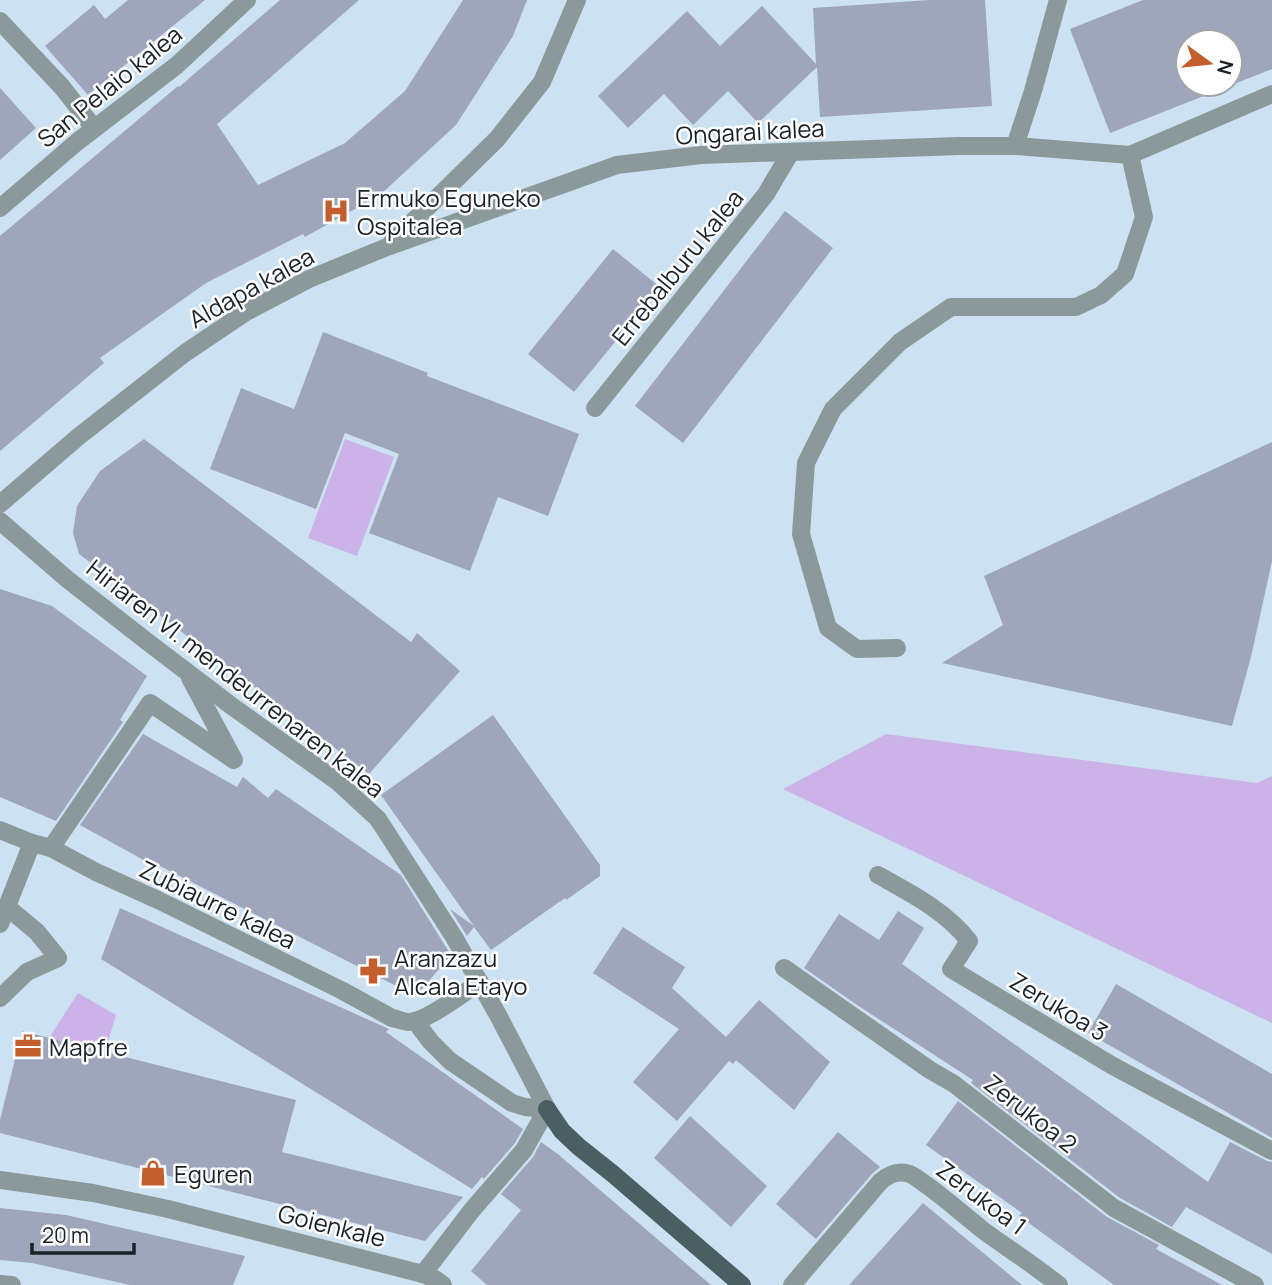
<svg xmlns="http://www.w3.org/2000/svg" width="1272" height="1285" font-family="Manrope,sans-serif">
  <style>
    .green { fill: #cbb3e7 }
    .building { fill: #9fa5bb; fill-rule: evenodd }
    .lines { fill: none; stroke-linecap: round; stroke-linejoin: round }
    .minor { stroke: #8c999a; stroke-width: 18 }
    .major { stroke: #495f62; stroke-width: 18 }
    .labels { text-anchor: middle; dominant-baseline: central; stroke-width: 5; stroke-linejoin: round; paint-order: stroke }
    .street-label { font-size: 24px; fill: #192126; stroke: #fff }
    .poi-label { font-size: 24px; fill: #192126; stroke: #fff; text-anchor: start }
  </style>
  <rect width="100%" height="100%" fill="#cce2f2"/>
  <g class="green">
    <path d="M345,439L394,457L357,556L308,538Z"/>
    <path d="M886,734L1257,783L1272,776V1023L783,789Z"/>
    <path d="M78,993L116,1015L105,1052L49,1038Z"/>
  </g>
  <g class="building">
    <path d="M128,0H205L88,95L45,46L94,5L105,19Z"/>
    <path d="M280,0H359L217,124L258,185L345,143L405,91L463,0H527L513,36L456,125L380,195L305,237L303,234L206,283L100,358L104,363L0,451V236L178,86L179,87Z"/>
    <path d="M929,0H985L992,106L820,117L817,67L758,123L728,91L693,125L664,94L628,128L598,96L687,11L720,46L762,6L816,64L813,8Z"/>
    <path d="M1143,0H1272V69L1110,133L1070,29ZM1188,42H1230V84H1188Z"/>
    <path d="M0,88L36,128L0,160Z"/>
    <path d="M785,211L833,248L683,443L635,406Z"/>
    <path d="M613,249L660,287L574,392L528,354Z"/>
    <path d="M323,332L428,373L427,376L579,434L548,516L498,497L470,571L369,533L399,454L345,433L316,509L210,469L241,388L294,409Z"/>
    <path d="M144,439L411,642L417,633L460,671L369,774L79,554L73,533L77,506L100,471Z"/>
    <path d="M1272,442V561L1251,657L1232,726L942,663L1003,625L984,576Z"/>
    <path d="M0,589L52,606L147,676L120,720L123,722L56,821L0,797Z"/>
    <path d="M493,715L600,865V876L566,900L565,898L491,950L474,927L467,936L450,909L474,926L381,795Z"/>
    <path d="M143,734L237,787L243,777L268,798L276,789L401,875L451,955L416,996L150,861L149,863L80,825Z"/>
    <path d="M120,908L389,1029L386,1032L523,1129L515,1143L484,1179L482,1177L472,1189L101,959Z"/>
    <path d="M898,911L924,928L902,964L1208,1182L1230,1142L1267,1161L1272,1162V1254L1186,1207L1172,1227L1120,1198L971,1083L973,1080L857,1005L804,968L839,914L879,940Z"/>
    <path d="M623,927L685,967L672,988L726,1037L759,1000L830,1062L794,1110L736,1060L733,1064L729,1061L677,1121L633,1082L679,1029L593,973Z"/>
    <path d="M1116,984L1272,1074V1138L1088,1033Z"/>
    <path d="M22,1031L296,1100L282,1152L463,1197L425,1241L0,1133V1120Z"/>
    <path d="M958,1101L1107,1217L1159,1245L1156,1249L1222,1285H1114L1019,1216L1022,1213L926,1145Z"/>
    <path d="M690,1116L767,1186L731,1227L654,1158Z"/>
    <path d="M838,1132L880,1167L872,1174L816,1239L776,1204Z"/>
    <path d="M541,1142L559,1155L711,1285H487L471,1271L521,1210L501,1194L533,1157Z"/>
    <path d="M923,1203L1022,1285H849Z"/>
    <path d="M0,1208L66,1215L245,1256L233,1285H130L32,1263L0,1260Z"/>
  </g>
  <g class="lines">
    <g class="minor">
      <path d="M0,21L62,87L94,128"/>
      <path d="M1015,146L1033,91L1058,0"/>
      <path d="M1130,155L1272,94"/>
      <path d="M0,208L77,142L177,65L247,0"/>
      <path d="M392,242L497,139L542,82L577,0"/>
      <path d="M595,408L766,194L791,152"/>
      <path d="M0,504L78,437L185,353L246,312L309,279L387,247L617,165L701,155L959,146H1015L1130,155L1144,217L1125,274L1101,295L1076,307H951L900,342L833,409L806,463L801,534L828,628L857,649L897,648"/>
      <path d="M0,521L67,579L149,643L233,707L338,782L378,819L454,937L499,1017L547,1109"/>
      <path d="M0,830L32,843L51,848L96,872L158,900L341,990L392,1018C398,1019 404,1022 409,1022C426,1022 465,992 480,982"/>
      <path d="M51,848L150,703L234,760L190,678"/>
      <path d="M878,875C910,893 946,911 969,941L951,969L1113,1066L1272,1151"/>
      <path d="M0,924L32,843"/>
      <path d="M784,968L930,1070L954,1084L1114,1208L1255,1285"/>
      <path d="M0,998L27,972L58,958L37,932L7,907"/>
      <path d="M415,1021L431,1042L450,1061L512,1103L525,1107L547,1109"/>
      <path d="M0,1180L93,1193L168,1209L423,1274L435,1279L443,1285"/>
      <path d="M423,1274L472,1210L524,1150L547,1109"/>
      <path d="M0,1284L12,1285"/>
      <path d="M792,1285L880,1182C889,1174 898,1170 910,1174C916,1177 922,1182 928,1186C947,1200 965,1216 984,1231C1009,1249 1035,1266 1059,1285"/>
    </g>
    <path class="major" d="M547,1109L562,1131L579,1147L613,1174L742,1285"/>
  </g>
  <defs>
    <g id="hospital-bare" transform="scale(2.1)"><path d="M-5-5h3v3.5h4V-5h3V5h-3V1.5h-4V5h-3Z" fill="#c45e2d" stroke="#fff" stroke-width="2.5" paint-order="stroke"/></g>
    <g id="pharmacy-bare" transform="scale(2.1)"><path d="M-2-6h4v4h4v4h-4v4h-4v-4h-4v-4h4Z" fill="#c45e2d" stroke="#fff" stroke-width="2.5" paint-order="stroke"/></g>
    <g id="office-bare" transform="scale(2.1)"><path d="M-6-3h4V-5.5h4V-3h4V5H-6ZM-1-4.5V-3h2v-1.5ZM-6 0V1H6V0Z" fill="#c45e2d" stroke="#fff" stroke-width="2.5" paint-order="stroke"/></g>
    <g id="shop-bare" transform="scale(2.1)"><path d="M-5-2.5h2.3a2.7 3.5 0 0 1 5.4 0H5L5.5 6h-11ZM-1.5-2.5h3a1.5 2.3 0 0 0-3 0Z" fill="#c45e2d" stroke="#fff" stroke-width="2.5" paint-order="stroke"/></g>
  </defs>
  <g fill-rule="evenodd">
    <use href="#hospital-bare" x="336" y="211"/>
    <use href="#pharmacy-bare" x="373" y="971"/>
    <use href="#office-bare" x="28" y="1046"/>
    <use href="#shop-bare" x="153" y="1173"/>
  </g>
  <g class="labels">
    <g class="street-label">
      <text transform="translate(109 86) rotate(-39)">San Pelaio kalea</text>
      <text transform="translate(750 131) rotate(-3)">Ongarai kalea</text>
      <text transform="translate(677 267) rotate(-51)">Errebalburu kalea</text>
      <text transform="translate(251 287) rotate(-29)">Aldapa kalea</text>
      <text transform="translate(236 678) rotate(38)">Hiriaren VI. mendeurrenaren kalea</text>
      <text transform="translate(218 904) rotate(26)">Zubiaurre kalea</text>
      <text transform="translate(1059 1006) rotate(31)">Zerukoa 3</text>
      <text transform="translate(1031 1113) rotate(38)">Zerukoa 2</text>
      <text transform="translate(982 1197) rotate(37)">Zerukoa 1</text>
      <text transform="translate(332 1225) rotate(14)">Goienkale</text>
    </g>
    <g class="poi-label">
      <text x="357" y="197">Ermuko Eguneko<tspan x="357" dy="28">Ospitalea</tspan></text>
      <text x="394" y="957">Aranzazu<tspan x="394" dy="28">Alcala Etayo</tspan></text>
      <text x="49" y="1046">Mapfre</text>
      <text x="174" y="1173">Eguren</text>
    </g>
  </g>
  <g transform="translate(1209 63) rotate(105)"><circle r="33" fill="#ffffff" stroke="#a3a6a8" stroke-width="2"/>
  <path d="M0-5L12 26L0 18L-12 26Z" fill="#c45e2d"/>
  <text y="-10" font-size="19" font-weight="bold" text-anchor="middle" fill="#192126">N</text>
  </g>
  <path d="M32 1243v10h102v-10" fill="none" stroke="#192126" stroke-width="3.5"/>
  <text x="42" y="1243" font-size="21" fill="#192126" stroke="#ffffff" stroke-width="5" paint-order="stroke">20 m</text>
</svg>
